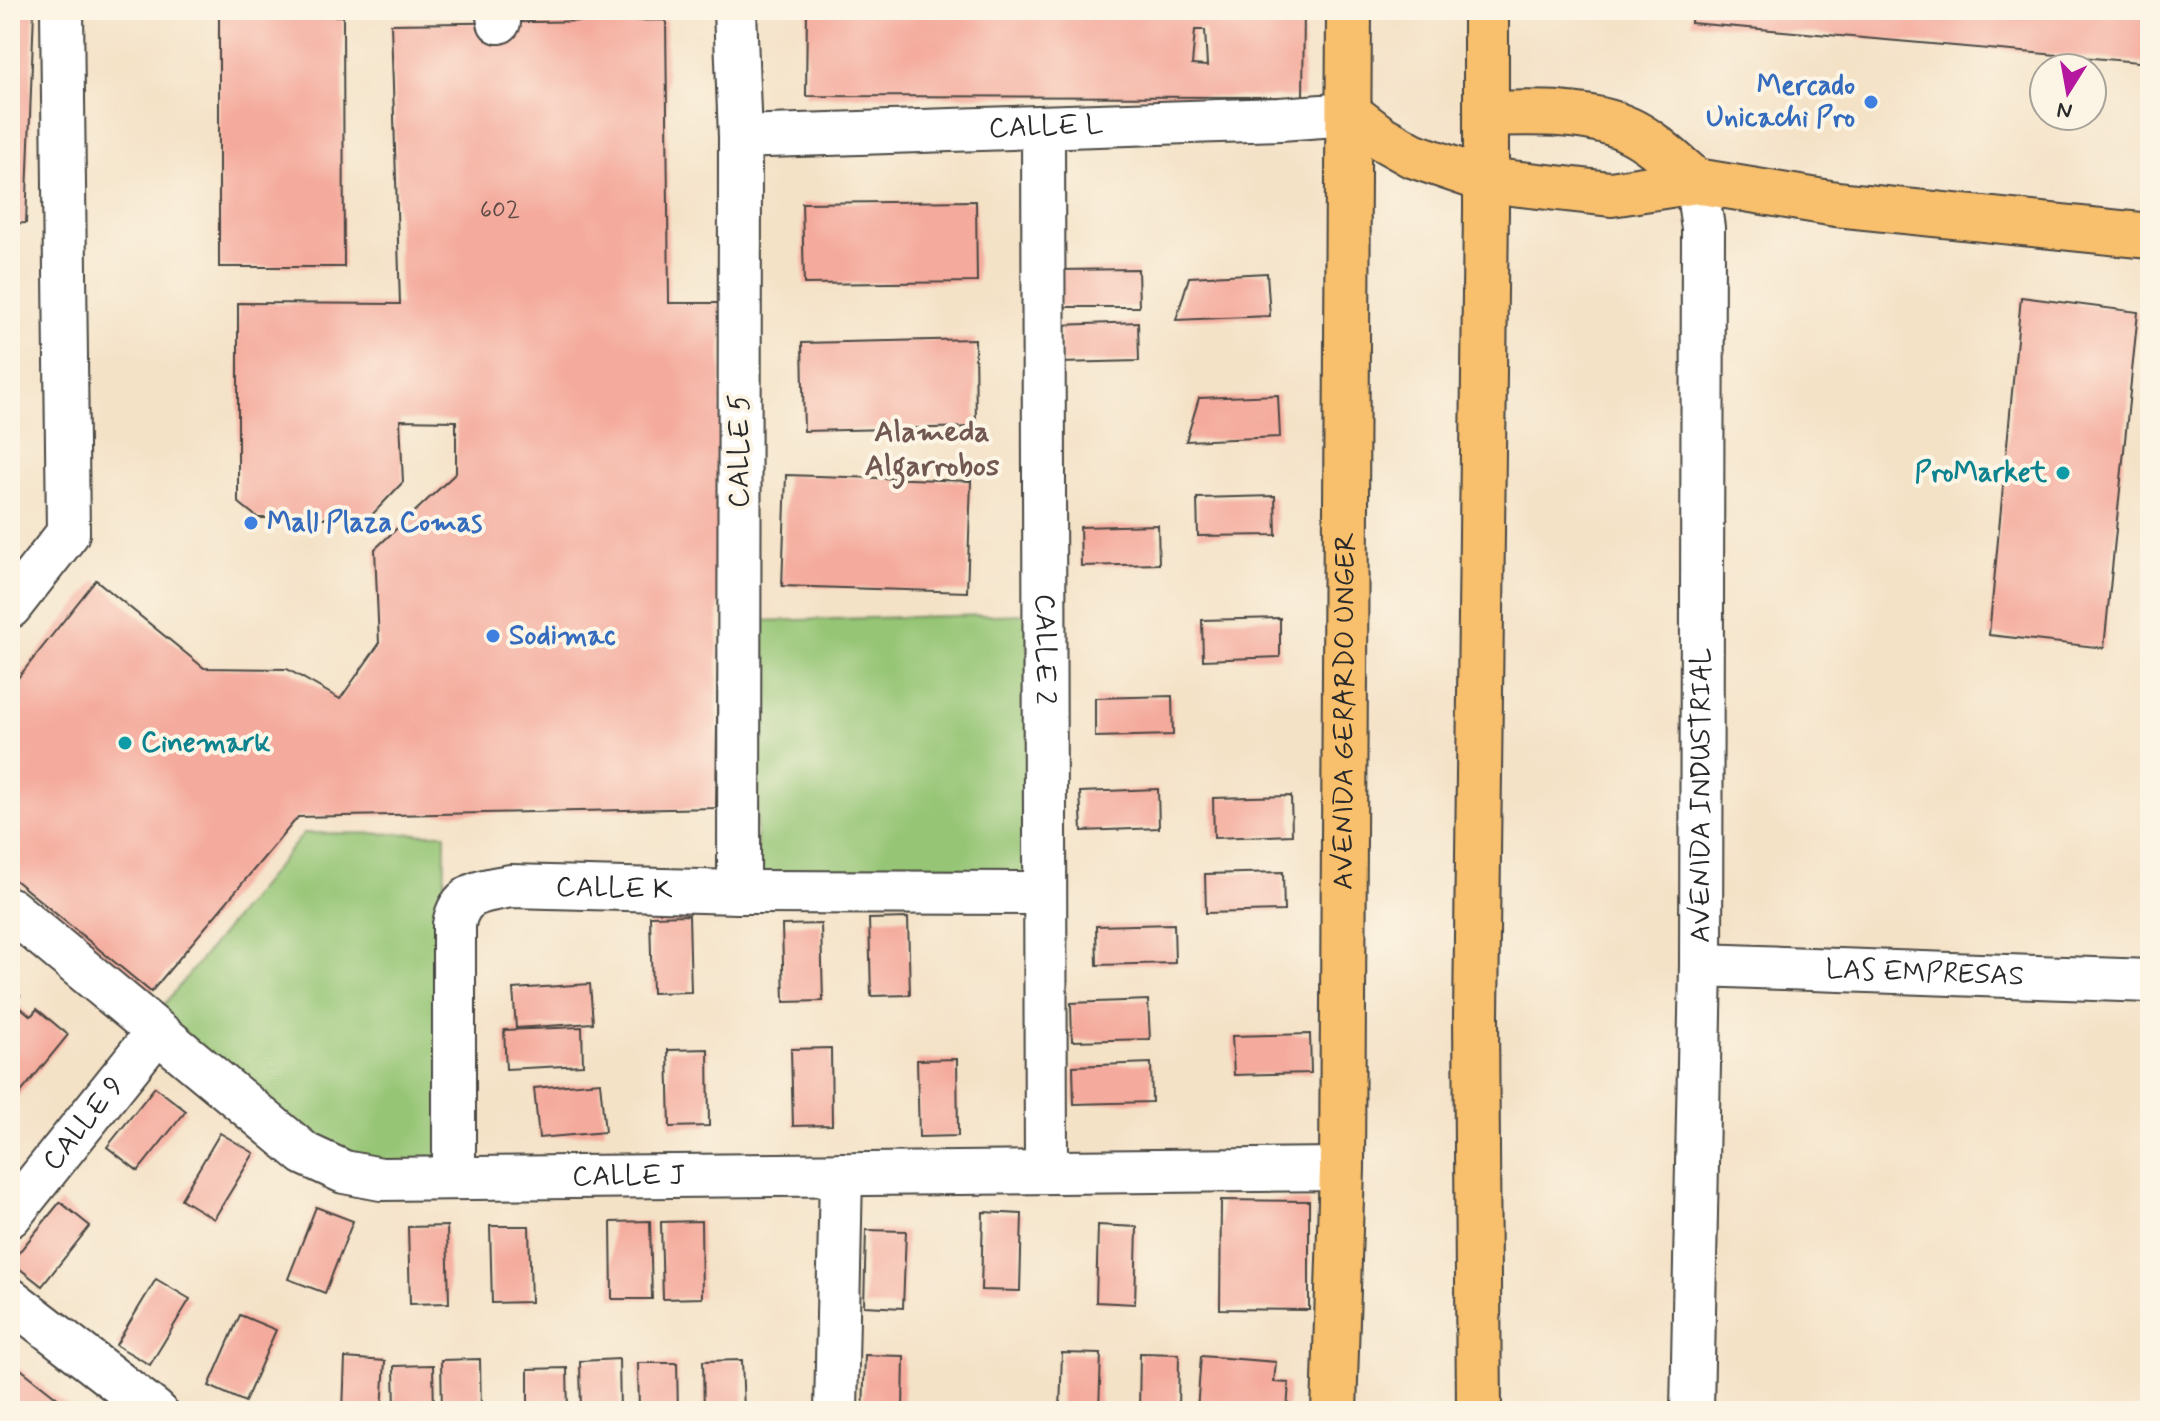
<svg xmlns="http://www.w3.org/2000/svg" width="2160" height="1421" font-family="Mynerve,sans-serif">
  <style>
    .green { fill: #95c574; stroke: #607850; stroke-width: 2 }
    .building { fill: #f4ab9d; fill-rule: evenodd }
    .lines { fill: none; stroke-linecap: round; stroke-linejoin: round }
    .minor-casing { stroke: #494642; stroke-width: 46 }
    .major-casing { stroke: #494642; stroke-width: 48 }
    .minor { stroke: #fff; stroke-width: 42 }
    .major { stroke: #f8bf6c; stroke-width: 44 }
    .shop-dot { fill: #3f7fe0; stroke: #fcf5e5; stroke-width: 3 }
    .culture-dot { fill: #0f9aa8; stroke: #fcf5e5; stroke-width: 3 }
    .labels { text-anchor: middle; dominant-baseline: central; stroke-width: 8; stroke-linejoin: round; paint-order: stroke }
    .number-label { font-size: 24px; fill: #5d4b48 }
    .shop-label { font-size: 28px; font-weight: bold; fill: #366cbe; stroke: #fcf5e5; text-anchor: start }
    .street-label { font-size: 28px; fill: #2b2b2b; stroke: #fcf5e5 }
    .culture-label { font-size: 28px; font-weight: bold; fill: #0d838f; stroke: #fcf5e5; text-anchor: end }
    .neighbourhood-label { font-size: 30px; font-weight: bold; fill: #715853; stroke: #fcf5e5 }
  </style>
  <rect width="100%" height="100%" fill="#fcf5e5"/>
  <filter id="ink" filterUnits="userSpaceOnUse"><feTurbulence type="fractalNoise" baseFrequency=".0125" numOctaves="2"/><feDisplacementMap in="SourceGraphic" scale="16" xChannelSelector="R" yChannelSelector="G"/><feConvolveMatrix kernelMatrix="1 2 1 2 8 2 1 2 1" color-interpolation-filters="sRGB"/></filter>
  <filter id="wash" filterUnits="userSpaceOnUse"><feTurbulence type="fractalNoise" baseFrequency=".006" numOctaves="4" result="noise"/><feDisplacementMap in="SourceGraphic" scale="32" xChannelSelector="R" yChannelSelector="G"/><feGaussianBlur stdDeviation="1.8" result="paint"/><feColorMatrix in="noise" values="0 0 0 0 0 0 0 0 0 0 0 0 0 0 0 0 0 1.4 0 .05"/><feComposite in="paint" operator="in"/></filter>
  <g filter="url(#wash)">
    <rect width="100%" height="100%" fill="#f4e2c7"/>
    <g class="green">
      <path d="M1028,614L1030,875L757,876L755,621Z"/>
      <path d="M304,833L445,834L442,1164L346,1162L153,1018Z"/>
    </g>
    <g id="blocks">
      <g class="building">
        <path d="M10,10H34L26,223L10,224Z"/>
        <path d="M807,10H1047L1046,15L1096,14V10H1304L1303,97L806,96ZM1195,30H1205L1207,66L1192,65Z"/>
        <path d="M1692,10H2150V63L1691,23Z"/>
        <path d="M219,16H343L344,267H219Z"/>
        <path d="M666,20L669,303H722L716,808L298,817L151,992L10,876V688L96,580L204,668L287,669L340,699L379,644L375,549L456,473V421L400,420L403,482L369,518H258L238,502V303L400,304L391,24Z"/>
        <path d="M976,201L977,282L804,284L802,203Z"/>
        <path d="M1138,269L1139,307H1060L1059,270Z"/>
        <path d="M1267,273L1270,316L1176,320L1189,277Z"/>
        <path d="M2021,297L2138,312L2104,648L1989,635Z"/>
        <path d="M1138,322L1139,361L1061,363L1060,325Z"/>
        <path d="M975,339L976,427L804,431L802,343Z"/>
        <path d="M1278,395L1280,437L1186,441L1199,398Z"/>
        <path d="M10,439H13L15,509L10,516Z"/>
        <path d="M786,475L971,481L967,592L782,586Z"/>
        <path d="M1275,496L1276,535L1198,536L1197,498Z"/>
        <path d="M1158,525L1159,564L1081,566L1080,527Z"/>
        <path d="M1280,618V657L1203,660L1202,620Z"/>
        <path d="M1172,696L1173,735L1095,737V698Z"/>
        <path d="M1158,789L1159,828L1082,831L1080,792Z"/>
        <path d="M1291,796L1292,835L1214,838L1213,798Z"/>
        <path d="M1283,872L1284,911L1206,913L1205,874Z"/>
        <path d="M689,915L691,992L652,993L650,916Z"/>
        <path d="M908,918L910,995L871,996L869,919Z"/>
        <path d="M821,924L823,1001L784,1002L782,925Z"/>
        <path d="M1174,924L1175,963L1097,965L1096,926Z"/>
        <path d="M590,984L593,1023L516,1028L513,989Z"/>
        <path d="M10,988L20,996L15,1003L31,1016L37,1009L68,1035L10,1106Z"/>
        <path d="M1148,1000L1150,1039L1072,1041L1071,1003Z"/>
        <path d="M582,1027L583,1065L506,1069L504,1030Z"/>
        <path d="M1310,1034L1311,1073L1234,1075L1232,1036Z"/>
        <path d="M831,1048L832,1125L793,1126L791,1049Z"/>
        <path d="M708,1049L709,1126L670,1127L668,1050Z"/>
        <path d="M957,1059L958,1136L919,1137L917,1060Z"/>
        <path d="M1151,1063L1152,1102L1074,1104L1073,1066Z"/>
        <path d="M600,1082L605,1132L539,1138L534,1088Z"/>
        <path d="M155,1087L186,1111L138,1171L107,1147Z"/>
        <path d="M220,1133L254,1153L214,1219L181,1199Z"/>
        <path d="M1221,1200L1309,1201V1310L1220,1309Z"/>
        <path d="M60,1202L90,1226L42,1286L11,1262Z"/>
        <path d="M316,1207L353,1221L325,1293L288,1279Z"/>
        <path d="M983,1212L1022,1214L1020,1291L981,1290Z"/>
        <path d="M650,1221L652,1299H612L611,1222Z"/>
        <path d="M701,1221L702,1298L663,1299L661,1222Z"/>
        <path d="M1098,1225L1137,1227L1135,1304L1096,1302Z"/>
        <path d="M447,1226L449,1303L410,1304L408,1227Z"/>
        <path d="M490,1226H529L531,1302L492,1303Z"/>
        <path d="M866,1230L906,1231L903,1308L864,1306Z"/>
        <path d="M156,1279L190,1299L150,1365L116,1345Z"/>
        <path d="M240,1315L276,1330L245,1402L209,1386Z"/>
        <path d="M1062,1353L1101,1354L1099,1411H1060Z"/>
        <path d="M1140,1353L1179,1354L1178,1411H1139Z"/>
        <path d="M865,1355L904,1356L903,1411H863Z"/>
        <path d="M1201,1356L1276,1362L1274,1382L1289,1383L1287,1411H1197Z"/>
        <path d="M345,1358L385,1361L382,1411H343Z"/>
        <path d="M480,1359L481,1411H442L441,1360Z"/>
        <path d="M619,1359L620,1411H581L580,1361Z"/>
        <path d="M742,1360L744,1411H704L703,1361Z"/>
        <path d="M13,1363L74,1411H10V1367Z"/>
        <path d="M638,1363H677L678,1411H639Z"/>
        <path d="M433,1365L434,1411H395L394,1366Z"/>
        <path d="M567,1368L568,1411H528V1369Z"/>
      </g>
    </g>
  </g>
  <g filter="url(#ink)">
    <use href="#blocks" fill-opacity="0" stroke="#494642" stroke-width="2"/>
    <g class="lines">
      <g class="minor-casing">
        <g id="minor">
          <path d="M497,10L499,22"/>
          <path d="M735,10L740,137L739,892"/>
          <path id="s1" d="M1043,127L1046,1172"/>
          <path id="s2" d="M740,137L1280,119L1350,114"/>
          <path d="M10,607L68,533L62,10"/>
          <path id="s3" d="M10,909L305,1154L344,1172L381,1179L1342,1169"/>
          <path id="s4" d="M1701,965L2150,981"/>
          <path id="s5" d="M454,1178V925C459,892 483,891 511,886L739,892L1045,893"/>
          <path id="s6" d="M10,1216L156,1033"/>
          <path d="M10,1299L155,1411"/>
          <path d="M836,1411L841,1174"/>
          <path id="s7" d="M1692,1411L1701,965L1703,228L1696,181"/>
        </g>
      </g>
      <g class="major-casing">
        <g id="major">
          <path d="M1350,114L1380,137L1412,155L1485,180L1611,194L1696,181L1836,204L2150,236"/>
          <path d="M1486,114C1528,113 1588,110 1627,129C1652,140 1675,164 1696,181"/>
          <path id="s8" d="M1334,1411L1342,1169L1349,10"/>
          <path d="M1479,1411L1476,1016L1486,211V10"/>
        </g>
      </g>
      <use href="#minor" class="minor"/>
      <use href="#major" class="major"/>
    </g>
  </g>
  <g class="shop-dot">
    <circle cx="1871" cy="102" r="8"/>
    <circle cx="251" cy="523" r="8"/>
    <circle cx="493" cy="636" r="8"/>
  </g>
  <g class="culture-dot">
    <circle cx="2063" cy="473" r="8"/>
    <circle cx="125" cy="743" r="8"/>
  </g>
  <g class="labels">
    <g class="number-label">
      <text x="500" y="210">602</text>
    </g>
    <g class="shop-label">
      <text x="1855" y="86" text-anchor="end">Mercado<tspan x="1855" dy="32">Unicachi Pro</tspan></text>
      <text x="267" y="523">Mall Plaza Comas</text>
      <text x="509" y="636">Sodimac</text>
    </g>
    <g class="street-label">
      <text stroke="none"><textPath href="#s2" startOffset="306">CALLE L</textPath></text>
      <text transform="translate(740 451) rotate(-90)">CALLE 5</text>
      <text stroke="none"><textPath href="#s1" startOffset="522">CALLE 2</textPath></text>
      <text stroke="none"><textPath href="#s8" startOffset="700">AVENIDA GERARDO UNGER</textPath></text>
      <text stroke="none"><textPath href="#s7" startOffset="616">AVENIDA INDUSTRIAL</textPath></text>
      <text stroke="none"><textPath href="#s5" startOffset="432">CALLE K</textPath></text>
      <text stroke="none"><textPath href="#s4" startOffset="224">LAS EMPRESAS</textPath></text>
      <text stroke="none"><textPath href="#s6" startOffset="118">CALLE 9</textPath></text>
      <text stroke="none"><textPath href="#s3" startOffset="712">CALLE J</textPath></text>
    </g>
    <g class="culture-label">
      <text x="2047" y="473">ProMarket</text>
      <text x="141" y="743" text-anchor="start">Cinemark</text>
    </g>
    <g class="neighbourhood-label">
      <text x="932" y="432">Alameda<tspan x="932" dy="34">Algarrobos</tspan></text>
    </g>
  </g>
  <rect width="2160" height="1421" fill="none" stroke="#fcf5e5" stroke-width="40"/>
  <g transform="translate(2068 92) rotate(191)"><circle r="38" fill="#fcf5e5" stroke="#a8a49b" stroke-width="2"/>
  <path d="M0-6L14 30L0 20L-14 30Z" fill="#b5179e"/>
  <text y="-12" font-size="22" font-weight="bold" text-anchor="middle" fill="#2b2b2b">N</text>
  </g>
</svg>
